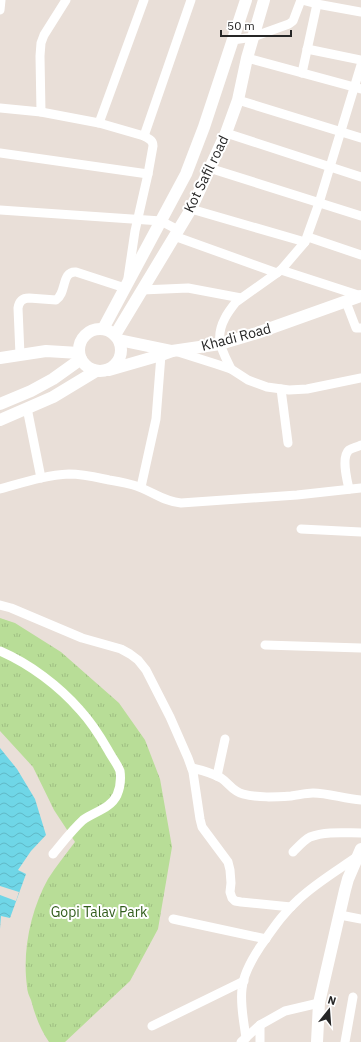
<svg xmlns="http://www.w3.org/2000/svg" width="361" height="1042" font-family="'IBM Plex Sans',sans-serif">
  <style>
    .park { fill: url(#park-tufts) }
    .water { fill: url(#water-waves) }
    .pier { fill: #e9dfd8 }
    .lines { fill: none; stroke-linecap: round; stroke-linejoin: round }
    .street { stroke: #fff; stroke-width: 9 }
    .secondary { stroke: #fff; stroke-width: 12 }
    .labels { text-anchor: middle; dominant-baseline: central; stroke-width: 4; stroke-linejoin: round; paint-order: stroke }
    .street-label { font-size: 14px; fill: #262626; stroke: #fff }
    .park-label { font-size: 14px; fill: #325d1c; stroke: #fff }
  </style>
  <defs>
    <pattern id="park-tufts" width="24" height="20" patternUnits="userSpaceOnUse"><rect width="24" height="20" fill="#b8dd97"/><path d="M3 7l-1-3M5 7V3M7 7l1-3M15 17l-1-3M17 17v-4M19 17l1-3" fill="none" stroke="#9ebe82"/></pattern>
    <pattern id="water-waves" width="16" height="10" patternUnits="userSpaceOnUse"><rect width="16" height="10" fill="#6fd6e7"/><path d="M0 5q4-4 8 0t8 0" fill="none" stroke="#60b8c6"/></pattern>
  </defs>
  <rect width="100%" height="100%" fill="#e9dfd8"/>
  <path class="park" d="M0,618L15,623L61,652L119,703L145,740L160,779L172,847L158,929L130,981L65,1042H49C40,1029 35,1015 31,1000C29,996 27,991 27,986C22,951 31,909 48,879C56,866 66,854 75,842L54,810L33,767L0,731Z"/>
  <path class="water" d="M0,748L17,769L35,799L46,835L31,851L18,870L26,874L10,918L1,916L0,929Z"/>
  <path class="pier" d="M0,886L19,892L16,901L0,895Z"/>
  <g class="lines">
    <g class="street">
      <path d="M302,0L317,4L361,12"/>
      <path d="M0,10L1,0"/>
      <path d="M233,40L253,37L289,24L293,21L301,0"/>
      <path d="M307,49L361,60"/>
      <path d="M247,58L361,89"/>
      <path d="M302,73L317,4"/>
      <path d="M238,100L361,138"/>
      <path d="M0,108L41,112L99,123L144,136C149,139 153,140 153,146L148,174L135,231L128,278"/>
      <path d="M41,112L40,56L41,43L44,35L66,0"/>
      <path d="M99,123L144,0"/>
      <path d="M226,133L361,177"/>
      <path d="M144,136L191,0"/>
      <path d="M0,153L148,174"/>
      <path d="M209,168L361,216"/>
      <path d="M191,209L305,242"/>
      <path d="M0,210L161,221L178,230"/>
      <path d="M174,236L277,273"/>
      <path d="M308,237L361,255"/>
      <path d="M281,270L361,296"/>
      <path d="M142,290L188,288L241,298"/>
      <path d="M346,302L356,328H361"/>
      <path d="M175,351L216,364L231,369L248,380L267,387L289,390L307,389L361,378"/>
      <path d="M20,355L18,308C19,301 23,298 29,298L56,300C67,293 61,271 76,272L125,288"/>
      <path d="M231,369C222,350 214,339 225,318C228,312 232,307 236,302L281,270L305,242L319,203L361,65"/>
      <path d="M281,389L288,443"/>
      <path d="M27,408L41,478"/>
      <path d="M141,487L156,419L161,355"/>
      <path d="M0,489C22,483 46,475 69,474C83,474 95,477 109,480C117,481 125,483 133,485C151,490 161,501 181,503L297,495L361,488"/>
      <path d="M349,489C347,480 341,457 349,450C352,448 357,447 361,445"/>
      <path d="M301,529L361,532"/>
      <path d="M0,605L11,608L82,638L121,649L130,654L138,660L146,670L170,717L188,758L193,772L200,819L202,827L228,862L230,870L231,883L230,892L232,898L235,901L241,902L291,907"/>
      <path d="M265,645L361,648"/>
      <path d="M0,651C30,664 59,686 80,710C91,722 100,736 108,750C111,756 118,765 120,771C121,778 120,788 117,795C111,808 94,812 83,820C72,830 63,842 53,854"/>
      <path d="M192,768C201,770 212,773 221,778C229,783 232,791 243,794C258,798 275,797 291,796C299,795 306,793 313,793C329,793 344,799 361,800"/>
      <path d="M217,776L225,739"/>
      <path d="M293,852C298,847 304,840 310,837C326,831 345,833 361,833"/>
      <path d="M340,915L361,919"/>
      <path d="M173,919L266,939"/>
      <path d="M152,1026L244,981"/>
      <path d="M246,1038C244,1022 240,1005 242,989C243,974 252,959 260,947C272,930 283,913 299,899C316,883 338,870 358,856"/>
      <path d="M241,1042L260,1025L285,1011L319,1003"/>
      <path d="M260,1042V1025"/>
      <path d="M345,1042L353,997"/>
    </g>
    <g class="secondary">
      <circle cx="100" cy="350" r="21"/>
      <path d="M103,329L186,174L204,127L246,0"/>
      <path d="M115,335L191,209L226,133L238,100L247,58L264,0"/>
      <path d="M119,340L172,351"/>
      <path d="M0,358L46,351L79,353"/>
      <path d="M109,370L161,355L172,351L220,344L257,333L361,296"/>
      <path d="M0,404L31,391L53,379L81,359"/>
      <path d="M0,420L53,397L96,371"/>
      <path d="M317,1042L319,1003L345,890L348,879L361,849"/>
    </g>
  </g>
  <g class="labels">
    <g class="street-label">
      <text transform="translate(206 174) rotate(-64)">Kot Safil road</text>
      <text transform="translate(236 337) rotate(-15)">Khadi Road</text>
    </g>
    <g class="park-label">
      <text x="99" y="912">Gopi Talav Park</text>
    </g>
  </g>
  <g transform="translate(329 1010) rotate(17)" stroke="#ffffff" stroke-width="3" paint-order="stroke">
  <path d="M0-3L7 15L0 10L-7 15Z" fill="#262626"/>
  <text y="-6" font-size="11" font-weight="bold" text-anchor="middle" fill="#262626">N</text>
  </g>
  <path d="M221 30v6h70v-6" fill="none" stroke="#262626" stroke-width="2"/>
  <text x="227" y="30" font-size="12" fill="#262626" stroke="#ffffff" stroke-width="3" paint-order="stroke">50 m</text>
</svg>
